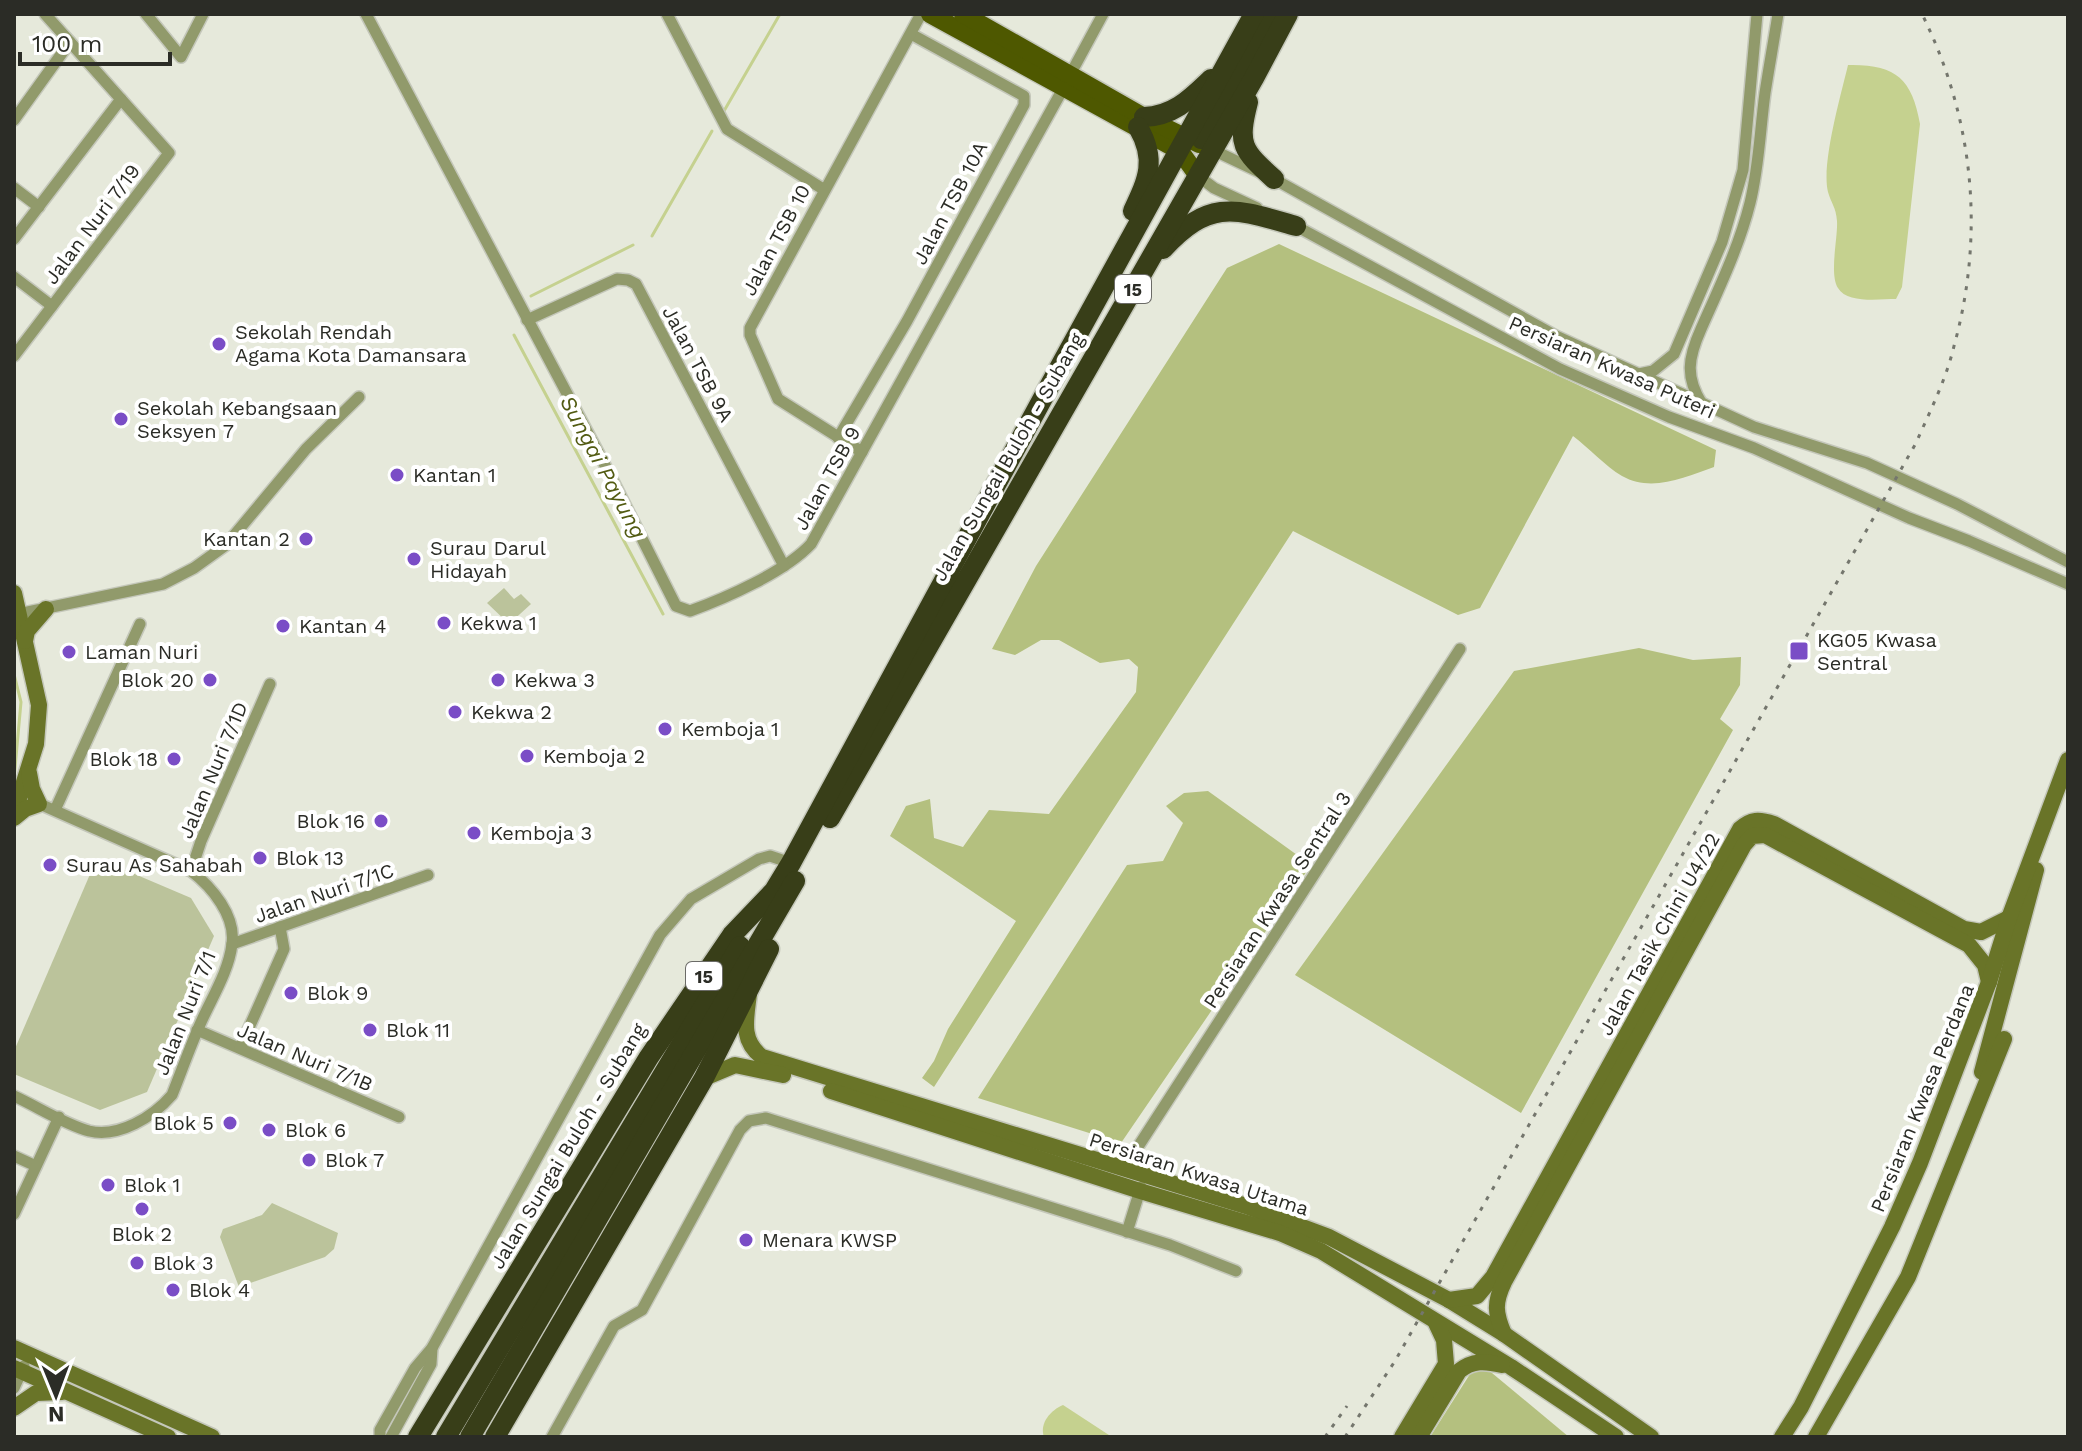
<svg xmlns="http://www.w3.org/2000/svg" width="2082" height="1451" font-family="'Work Sans',sans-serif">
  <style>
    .green { fill: #bbc39b }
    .forest { fill: #b4c07f }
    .water { fill: #c5d18f }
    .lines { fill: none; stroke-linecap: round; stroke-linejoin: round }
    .stream { stroke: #c5d18f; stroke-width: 3 }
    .street-casing { stroke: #c4c7ba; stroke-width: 14 }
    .secondary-casing { stroke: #c4c7ba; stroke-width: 19 }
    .primary-casing { stroke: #c4c7ba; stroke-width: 21 }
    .highway-casing { stroke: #c4c7ba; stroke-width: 23 }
    .street { stroke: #919a6b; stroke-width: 11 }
    .secondary { stroke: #697428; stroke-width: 16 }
    .primary { stroke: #4e5800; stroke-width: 18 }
    .highway { stroke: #383e18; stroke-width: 20 }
    .rail { stroke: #74766d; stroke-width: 3; stroke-dasharray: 4 8; stroke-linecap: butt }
    .poi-dot { fill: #7a4dc6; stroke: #fff; stroke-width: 3 }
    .labels { text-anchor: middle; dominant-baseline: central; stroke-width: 8; stroke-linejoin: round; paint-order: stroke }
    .shield { fill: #fff; stroke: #6b6b67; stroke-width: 2 }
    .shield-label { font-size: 18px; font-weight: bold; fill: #2b2c26 }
    .street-label { font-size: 20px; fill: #2b2c26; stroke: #fff }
    .poi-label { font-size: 20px; fill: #2b2c26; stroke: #fff; text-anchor: start }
    .water-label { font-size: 22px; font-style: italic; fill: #525b12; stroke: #fff }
  </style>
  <rect width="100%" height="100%" fill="#e6e9db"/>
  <g class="green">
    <path d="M504,588L514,599L521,594L531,604L509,624L487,603Z"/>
    <path d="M97,858L191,898L214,936L147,1092L100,1110L14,1074V1051Z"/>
    <path d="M272,1203L338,1233L334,1249L325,1257L239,1287L220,1237L223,1229L262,1215Z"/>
  </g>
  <g class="forest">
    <path d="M1279,244L1716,450L1714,467C1685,477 1652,493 1622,476C1605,466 1589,448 1573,436L1480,608L1458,615L1293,531L934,1087L922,1078L934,1061L948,1029L1016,921L890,836L906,806L930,799L934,838L963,847L989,810L1049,814L1136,692L1138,667L1129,659L1100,663L1059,640H1041L1015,655L992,649L1036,566L1227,268Z"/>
    <path d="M1639,648L1693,660L1741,657L1740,685L1720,719L1733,730L1521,1113L1295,975L1514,671Z"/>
    <path d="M1208,791L1311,865L1121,1143L978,1098L1127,865L1163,861L1183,823L1166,806L1184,793Z"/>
    <path d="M1486,1368L1569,1437H1430L1470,1374Z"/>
  </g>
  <g class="water">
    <path d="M1848,65C1895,64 1912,78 1920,124L1902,287L1896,299C1880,299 1847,304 1838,288C1829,274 1838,238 1837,221C1836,207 1831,203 1828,192C1821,164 1841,95 1848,65Z"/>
    <path d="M1063,1405L1112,1437H1044C1039,1423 1051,1410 1063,1405Z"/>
  </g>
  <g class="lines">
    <g class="stream">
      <path d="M724,111L780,14"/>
      <path d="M652,236L712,131"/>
      <path d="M531,296L633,245"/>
      <path d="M514,335L663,614"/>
      <path d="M14,674L21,702L14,779"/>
    </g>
    <g class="street-casing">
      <g id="street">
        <path d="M146,14L181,57L203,14"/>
        <path d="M366,14L608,471L676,606L690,611C726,598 785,572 811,544L1064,87"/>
        <path d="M667,14L727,129L823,189"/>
        <path d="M1070,75L1103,14"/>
        <path d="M14,120L70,42"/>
        <path d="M1213,150L1274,179L1556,336L1754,427L1867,463L1957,504L2068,562"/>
        <path d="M1198,176L1214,188L1257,208"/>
        <path d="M14,188L39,207"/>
        <path d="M1294,225L1560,369L1669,417L1754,448L1909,518L1969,541L2068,584"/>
        <path d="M14,239L121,99"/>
        <path d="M14,277L52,306"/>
        <path d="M527,320L617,279L628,280L636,284L784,566"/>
        <path d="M14,356L169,153L45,14"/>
        <path d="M1639,374L1653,371L1674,354L1722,242L1743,170L1757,14"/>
        <path d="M1702,404C1685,377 1688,358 1701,329C1719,288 1739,247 1750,203C1759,167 1760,130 1765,93C1769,67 1774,40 1778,14"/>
        <path d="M838,438L907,321L1024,105V96L911,34"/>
        <path d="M862,452L778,399L750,335V328L921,14"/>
        <path d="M18,614L163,584L194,568L226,545L306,449L359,397"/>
        <path d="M55,810L140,624"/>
        <path d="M191,871L201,841L270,684"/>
        <path d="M232,944L428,875"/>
        <path d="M197,1030L399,1117"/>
        <path d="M240,1048L284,949L280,927"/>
        <path d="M14,1096C38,1107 64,1124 89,1131C119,1138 153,1117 172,1095C182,1070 191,1044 202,1020C213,996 229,970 232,944C236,916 212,887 191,871L33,801"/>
        <path d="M14,1156L36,1166"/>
        <path d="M1123,1170L1460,649"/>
        <path d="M14,1214L59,1117"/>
        <path d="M1127,1232L1141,1187"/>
        <path d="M14,1388L24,1366"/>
        <path d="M380,1437V1430L415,1368L432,1348L660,935L691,899L759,859L770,856L791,863"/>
        <path d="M391,1437L431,1364L432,1348"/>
        <path d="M552,1437L614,1326L642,1310L740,1130L749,1121L766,1118L1170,1245L1236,1271"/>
      </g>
    </g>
    <g class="secondary-casing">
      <g id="secondary">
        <path d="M14,593L39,705L36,744L14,814"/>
        <path d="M25,641L27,631L46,609"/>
        <path d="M14,818L25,809L39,804L32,789L29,773"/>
        <path d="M749,994C746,1019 740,1040 762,1057L1246,1206L1329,1237L1449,1300L1504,1334L1651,1437"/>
        <path d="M1982,1072L2036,870"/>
        <path d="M704,1078L735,1065L783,1075"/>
        <path d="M831,1091L1140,1191L1280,1233L1321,1251L1511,1367L1616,1437"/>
        <path d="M1449,1300L1477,1296L1493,1277L1740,829C1751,819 1759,819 1774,824L1964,929L1981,932L2009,918"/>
        <path d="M1504,1334C1495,1313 1494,1303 1504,1282L1744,845L1752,836L1765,835L1969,945L1985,965L1989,982"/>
        <path d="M14,1348L212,1437"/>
        <path d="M14,1368L168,1437"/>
        <path d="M14,1408L36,1393L62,1392"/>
        <path d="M1402,1437L1446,1364L1444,1340L1436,1323"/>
        <path d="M1419,1437L1459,1371C1473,1360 1485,1361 1502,1365"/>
        <path d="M1782,1437L1801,1407L1892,1227L1920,1163L1989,982L2009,918L2068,760"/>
        <path d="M1816,1437L1908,1277L2004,1039"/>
      </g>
    </g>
    <g class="primary-casing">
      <g id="primary">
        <path d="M930,14L1180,151L1198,176"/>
        <path d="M963,14L1144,117L1199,144"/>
      </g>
    </g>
    <g class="highway-casing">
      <g id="highway">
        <path d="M1248,102C1237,145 1242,150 1274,179"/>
        <path d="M1144,117C1174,116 1191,98 1211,79"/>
        <path d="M1201,139L1272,14"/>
        <path d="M1133,211C1148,179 1157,160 1138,127"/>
        <path d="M1163,249C1211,197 1236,209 1296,226"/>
        <path d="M830,818L1254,78L1288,14"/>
        <path d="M418,1437L649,1057L732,935L774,891L791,863C943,579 1098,296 1254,14"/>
        <path d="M446,1437L740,946"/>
        <path d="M470,1437L795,881"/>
        <path d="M495,1437L704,1078L769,949"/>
      </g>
    </g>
    <use href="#street" class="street"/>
    <use href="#secondary" class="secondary"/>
    <use href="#primary" class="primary"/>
    <use href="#highway" class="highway"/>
    <g class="rail">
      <path d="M1325,1437L1347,1406"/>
      <path d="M1345,1437L1395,1361L1916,443C1930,411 1946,380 1954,346C1985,234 1974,119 1922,14"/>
    </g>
  </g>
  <g class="poi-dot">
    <circle cx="219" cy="344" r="8"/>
    <circle cx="121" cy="419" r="8"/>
    <circle cx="397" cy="475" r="8"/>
    <circle cx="306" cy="539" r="8"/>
    <circle cx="414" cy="559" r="8"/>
    <circle cx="444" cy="623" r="8"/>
    <circle cx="283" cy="626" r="8"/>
    <rect x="1789" y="641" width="20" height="20" rx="4"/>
    <circle cx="69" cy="652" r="8"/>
    <circle cx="210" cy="680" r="8"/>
    <circle cx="498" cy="680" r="8"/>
    <circle cx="455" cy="712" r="8"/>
    <circle cx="665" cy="729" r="8"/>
    <circle cx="527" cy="756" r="8"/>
    <circle cx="174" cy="759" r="8"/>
    <circle cx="381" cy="821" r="8"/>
    <circle cx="474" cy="833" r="8"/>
    <circle cx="260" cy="858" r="8"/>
    <circle cx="50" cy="865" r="8"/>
    <circle cx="291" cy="993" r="8"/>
    <circle cx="370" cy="1030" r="8"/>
    <circle cx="230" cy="1123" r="8"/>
    <circle cx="269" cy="1130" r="8"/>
    <circle cx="309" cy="1160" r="8"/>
    <circle cx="108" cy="1185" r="8"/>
    <circle cx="142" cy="1209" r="8"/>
    <circle cx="746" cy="1240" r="8"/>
    <circle cx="137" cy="1263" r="8"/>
    <circle cx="173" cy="1290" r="8"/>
  </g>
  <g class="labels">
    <g class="shield">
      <rect x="1115" y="275" width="36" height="28" rx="6"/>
      <rect x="686" y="962" width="36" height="28" rx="6"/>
    </g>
    <g class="shield-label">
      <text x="1133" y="289">15</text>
      <text x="704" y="976">15</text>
    </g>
    <g class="street-label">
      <text transform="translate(950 203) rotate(-62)">Jalan TSB 10A</text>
      <text transform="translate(92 224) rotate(-53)">Jalan Nuri 7/19</text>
      <text transform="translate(776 240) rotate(-62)">Jalan TSB 10</text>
      <text transform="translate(698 364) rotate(62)">Jalan TSB 9A</text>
      <text transform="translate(1612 367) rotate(24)">Persiaran Kwasa Puteri</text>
      <text transform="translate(1008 457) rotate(-60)">Jalan Sungai Buloh - Subang</text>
      <text transform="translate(827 478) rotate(-61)">Jalan TSB 9</text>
      <text transform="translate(213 770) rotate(-67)">Jalan Nuri 7/1D</text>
      <text transform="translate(324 893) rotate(-19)">Jalan Nuri 7/1C</text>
      <text transform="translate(1277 900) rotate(-57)">Persiaran Kwasa Sentral 3</text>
      <text transform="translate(1659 934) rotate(-61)">Jalan Tasik Chini U4/22</text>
      <text transform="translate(185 1013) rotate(-68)">Jalan Nuri 7/1</text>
      <text transform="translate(305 1057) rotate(23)">Jalan Nuri 7/1B</text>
      <text transform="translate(1922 1098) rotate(-68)">Persiaran Kwasa Perdana</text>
      <text transform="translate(568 1146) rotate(-59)">Jalan Sungai Buloh - Subang</text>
      <text transform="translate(1199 1174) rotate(18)">Persiaran Kwasa Utama</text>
    </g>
    <g class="poi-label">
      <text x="235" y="332">Sekolah Rendah<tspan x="235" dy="23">Agama Kota Damansara</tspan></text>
      <text x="137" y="408">Sekolah Kebangsaan<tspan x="137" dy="23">Seksyen 7</tspan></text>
      <text x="413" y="475">Kantan 1</text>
      <text x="290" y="539" text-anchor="end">Kantan 2</text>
      <text x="430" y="548">Surau Darul<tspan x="430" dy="23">Hidayah</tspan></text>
      <text x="460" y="623">Kekwa 1</text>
      <text x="299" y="626">Kantan 4</text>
      <text x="1817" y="640">KG05 Kwasa<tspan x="1817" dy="23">Sentral</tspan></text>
      <text x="85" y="652">Laman Nuri</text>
      <text x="194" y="680" text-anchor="end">Blok 20</text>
      <text x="514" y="680">Kekwa 3</text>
      <text x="471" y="712">Kekwa 2</text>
      <text x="681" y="729">Kemboja 1</text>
      <text x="543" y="756">Kemboja 2</text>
      <text x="158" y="759" text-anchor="end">Blok 18</text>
      <text x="365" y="821" text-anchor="end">Blok 16</text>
      <text x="490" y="833">Kemboja 3</text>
      <text x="276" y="858">Blok 13</text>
      <text x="66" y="865">Surau As Sahabah</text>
      <text x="307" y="993">Blok 9</text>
      <text x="386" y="1030">Blok 11</text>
      <text x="214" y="1123" text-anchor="end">Blok 5</text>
      <text x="285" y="1130">Blok 6</text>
      <text x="325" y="1160">Blok 7</text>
      <text x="124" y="1185">Blok 1</text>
      <text x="142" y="1234" text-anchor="middle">Blok 2</text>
      <text x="762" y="1240">Menara KWSP</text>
      <text x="153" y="1263">Blok 3</text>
      <text x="189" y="1290">Blok 4</text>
    </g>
    <g class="water-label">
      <text transform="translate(603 467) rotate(62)">Sungai Payung</text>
    </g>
  </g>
  <rect width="2082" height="1451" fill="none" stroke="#2b2c26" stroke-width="32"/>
  <g transform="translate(56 1395) rotate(179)" stroke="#ffffff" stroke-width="6" paint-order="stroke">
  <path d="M0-6L14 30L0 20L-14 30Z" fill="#2b2c26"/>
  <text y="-12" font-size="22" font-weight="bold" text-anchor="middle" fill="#2b2c26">N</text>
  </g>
  <path d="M20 52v12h150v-12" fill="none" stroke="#2b2c26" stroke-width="4"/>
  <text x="32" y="52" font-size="24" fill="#2b2c26" stroke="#ffffff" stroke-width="6" paint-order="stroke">100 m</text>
</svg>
